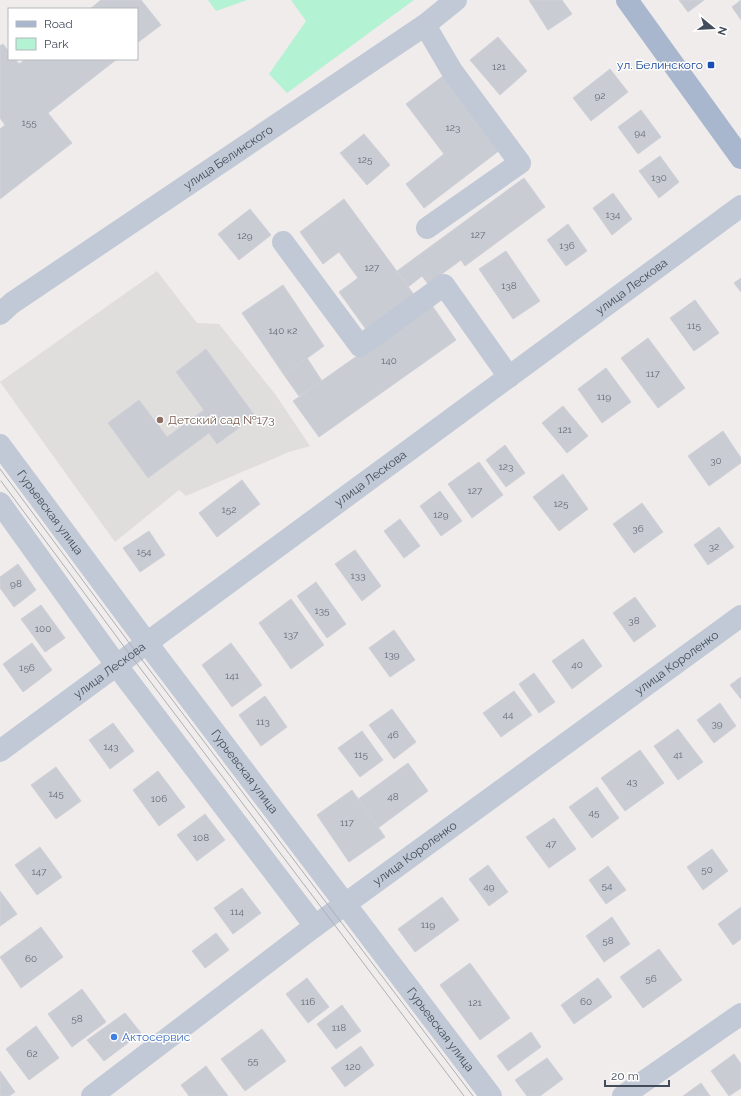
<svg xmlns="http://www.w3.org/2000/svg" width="741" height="1096" font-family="Raleway,sans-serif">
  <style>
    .education { fill: #e0dddd }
    .green { fill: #b4f2d4 }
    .building { fill: #caccd4; stroke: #cfd0d8 }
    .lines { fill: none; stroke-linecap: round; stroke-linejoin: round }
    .minor { stroke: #c0c9d5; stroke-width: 22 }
    .major { stroke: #a8b6ce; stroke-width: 22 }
    .tram { stroke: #adb0b7; stroke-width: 1 }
    .transit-dot { fill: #1a4fb4; stroke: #fff; stroke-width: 1.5 }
    .education-dot { fill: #8d6e63; stroke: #fff; stroke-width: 1.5 }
    .shop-dot { fill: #3f7fe0; stroke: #fff; stroke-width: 1.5 }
    .labels { text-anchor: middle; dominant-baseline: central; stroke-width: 3; stroke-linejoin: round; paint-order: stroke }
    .number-label { font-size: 10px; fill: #656c78 }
    .transit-label { font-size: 12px; fill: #164399; stroke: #fff; text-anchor: end }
    .street-label { font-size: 12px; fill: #434c5a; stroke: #fff }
    .education-label { font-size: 12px; fill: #785e54; stroke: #fff; text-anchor: start }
    .shop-label { font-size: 12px; fill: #366cbe; stroke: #fff; text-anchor: start }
  </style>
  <rect width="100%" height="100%" fill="#efeceb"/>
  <path class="education" d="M157,271L197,323L219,324L275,394L310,446L289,452L186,496L179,490L115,542L0,382Z"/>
  <g class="green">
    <path d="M208,0H247L216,11Z"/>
    <path d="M291,0H414L287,93L269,74L306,21Z"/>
  </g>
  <g class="building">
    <path d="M101,0H141L161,25L137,43V9H90Z"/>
    <path d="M529,0H562L572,14L548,30Z"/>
    <path d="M679,0H704L688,12Z"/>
    <path d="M741,0V20L732,7Z"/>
    <path d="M498,37L527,71L500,95L470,60Z"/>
    <path d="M3,44L9,52V59H15L19,64L26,59H117L48,113L72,143L0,199V129L5,125L0,118V46Z"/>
    <path d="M610,69L628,92L591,121L573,98Z"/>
    <path d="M443,76L500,150L424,208L406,184L444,154L406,104Z"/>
    <path d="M641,110L661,137L638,154L618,127Z"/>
    <path d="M364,134L390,165L367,185L340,153Z"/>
    <path d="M660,156L679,182L659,198L639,171Z"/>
    <path d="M524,178L545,207L465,266L461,260L428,284L422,276L408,287L397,271Z"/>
    <path d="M613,193L632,219L612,235L593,208Z"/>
    <path d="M344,199L415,296L368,332L339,292L358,278L339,252L323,264L300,232Z"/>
    <path d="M250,209L271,235L239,260L218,234Z"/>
    <path d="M568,224L587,251L566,266L547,240Z"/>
    <path d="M506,251L540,301L513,319L479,269Z"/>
    <path d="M741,278V292L734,283Z"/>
    <path d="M283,285L324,346L284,375L242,313Z"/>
    <path d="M695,300L719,333L694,351L670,318Z"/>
    <path d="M431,304L456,340L319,437L293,401Z"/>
    <path d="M648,338L685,388L658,408L621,358Z"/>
    <path d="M206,349L255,416L217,444L209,433L148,478L108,423L139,400L167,437L204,410L176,372Z"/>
    <path d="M307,358L322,381L299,396L284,375Z"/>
    <path d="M606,368L631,402L602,423L578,389Z"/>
    <path d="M563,406L588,436L567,453L542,423Z"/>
    <path d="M723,431L741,458V463L709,486L688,456Z"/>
    <path d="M505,445L525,473L506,487L486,460Z"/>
    <path d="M479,462L503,495L472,518L448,484Z"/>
    <path d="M563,474L588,509L559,531L533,497Z"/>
    <path d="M242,480L260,504L217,537L199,513Z"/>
    <path d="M440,491L462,521L441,536L420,506Z"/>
    <path d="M642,503L663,532L634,553L613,524Z"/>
    <path d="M400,519L420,546L404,558L384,531Z"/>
    <path d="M719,527L734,547L708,565L694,545Z"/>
    <path d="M149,531L165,555L140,572L123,548Z"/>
    <path d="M355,550L381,586L362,601L335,564Z"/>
    <path d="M18,564L36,590L14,607L0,588V577Z"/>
    <path d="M316,582L346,624L327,638L297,596Z"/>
    <path d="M635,597L656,626L634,642L613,613Z"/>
    <path d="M291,599L324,645L291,669L259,623Z"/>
    <path d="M41,605L65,638L45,652L21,619Z"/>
    <path d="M394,630L415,660L390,677L369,648Z"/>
    <path d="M583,639L602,666L572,689L552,661Z"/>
    <path d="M32,643L52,670L23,692L3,664Z"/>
    <path d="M231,643L262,685L232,707L202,665Z"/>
    <path d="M534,673L555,702L539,713L519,684Z"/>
    <path d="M741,677V699L730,685Z"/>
    <path d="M514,691L532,715L501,737L483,713Z"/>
    <path d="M265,696L287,727L261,746L239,715Z"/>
    <path d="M720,703L736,726L714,743L697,720Z"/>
    <path d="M392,709L416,742L394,759L369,725Z"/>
    <path d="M113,723L134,751L110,769L89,740Z"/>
    <path d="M678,729L703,762L678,780L654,746Z"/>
    <path d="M362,731L383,760L360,777L338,748Z"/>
    <path d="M640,750L664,783L625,811L601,778Z"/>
    <path d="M408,763L428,791L378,828L357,800Z"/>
    <path d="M56,767L81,801L56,819L31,785Z"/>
    <path d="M158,771L185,807L159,826L133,790Z"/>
    <path d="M597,787L619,818L592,838L569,807Z"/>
    <path d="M352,790L385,837L349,862L317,815Z"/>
    <path d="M205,814L225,840L197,861L177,835Z"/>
    <path d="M554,818L576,849L549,868L526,837Z"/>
    <path d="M40,847L62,877L37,895L15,865Z"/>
    <path d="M712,849L728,871L703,890L687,867Z"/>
    <path d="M488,865L508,892L489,906L469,879Z"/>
    <path d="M608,866L626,890L606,904L589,880Z"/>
    <path d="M242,888L261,913L233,934L214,908Z"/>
    <path d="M0,891L17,914L0,926Z"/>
    <path d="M442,897L459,920L415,952L398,929Z"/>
    <path d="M741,907V939L733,945L718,924Z"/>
    <path d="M612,917L630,944L604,962L586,936Z"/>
    <path d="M41,927L63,957L21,988L0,957Z"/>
    <path d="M216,933L229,950L205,968L192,951Z"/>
    <path d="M659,949L682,980L643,1008L620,977Z"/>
    <path d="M470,963L510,1018L480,1040L440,985Z"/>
    <path d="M307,978L329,1007L308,1023L286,994Z"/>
    <path d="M598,978L612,997L574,1024L561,1005Z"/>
    <path d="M82,989L106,1022L72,1047L48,1014Z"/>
    <path d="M342,1005L361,1031L336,1049L317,1024Z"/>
    <path d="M125,1013L141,1033L104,1061L87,1040Z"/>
    <path d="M36,1026L59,1058L29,1080L6,1049Z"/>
    <path d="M262,1029L286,1061L245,1091L221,1059Z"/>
    <path d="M531,1032L541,1047L508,1071L497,1056Z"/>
    <path d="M361,1046L374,1065L345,1087L331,1068Z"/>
    <path d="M734,1054L741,1064V1088L729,1096L711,1071Z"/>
    <path d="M547,1058L563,1079L540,1096H527L515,1080Z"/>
    <path d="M206,1066L228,1096H189L181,1085Z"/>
    <path d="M0,1071L15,1092L9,1096H0Z"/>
    <path d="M701,1083L710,1096H683Z"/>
  </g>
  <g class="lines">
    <g class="minor">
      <path d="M425,25L452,71L520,163L427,228"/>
      <path d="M283,242L360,346L444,285L509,377"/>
      <path id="s1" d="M0,314L12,303L425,25L456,0"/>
      <path id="s2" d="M0,445L147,643L491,1096"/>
      <path d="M0,503L117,666L315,926"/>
      <path id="s3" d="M0,751L741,206"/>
      <path id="s4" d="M92,1096L315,926L741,616"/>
      <path d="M623,1096L741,1014"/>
    </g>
    <path class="major" d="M627,0L741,158"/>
    <g class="tram">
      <path d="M0,469L136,652L473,1096"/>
      <path d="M1,481L131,656L464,1096"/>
    </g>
  </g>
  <rect class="transit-dot" x="707" y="61" width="8" height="8" rx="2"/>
  <circle class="education-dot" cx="160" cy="420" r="4"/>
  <circle class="shop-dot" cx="114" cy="1037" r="4"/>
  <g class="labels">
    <g class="number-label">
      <text x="499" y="66">121</text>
      <text x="600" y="95">92</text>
      <text x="29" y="122">155</text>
      <text x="453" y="127">123</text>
      <text x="640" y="132">94</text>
      <text x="365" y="159">125</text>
      <text x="659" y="177">130</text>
      <text x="613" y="214">134</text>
      <text x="478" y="234">127</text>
      <text x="245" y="235">129</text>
      <text x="567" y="245">136</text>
      <text x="372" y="267">127</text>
      <text x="509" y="285">138</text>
      <text x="694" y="325">115</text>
      <text x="283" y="330">140 к2</text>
      <text x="389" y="360">140</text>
      <text x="653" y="373">117</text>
      <text x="604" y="396">119</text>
      <text x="565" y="429">121</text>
      <text x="716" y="460">30</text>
      <text x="506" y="466">123</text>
      <text x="475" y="490">127</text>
      <text x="561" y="503">125</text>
      <text x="229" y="509">152</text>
      <text x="441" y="514">129</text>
      <text x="638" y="528">36</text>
      <text x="714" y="546">32</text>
      <text x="144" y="551">154</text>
      <text x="358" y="575">133</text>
      <text x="16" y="583">98</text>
      <text x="322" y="610">135</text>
      <text x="634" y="620">38</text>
      <text x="43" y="628">100</text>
      <text x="291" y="634">137</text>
      <text x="392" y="654">139</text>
      <text x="577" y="664">40</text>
      <text x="27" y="667">156</text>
      <text x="232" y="675">141</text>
      <text x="508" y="714">44</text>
      <text x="263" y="721">113</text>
      <text x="717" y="723">39</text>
      <text x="393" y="734">46</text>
      <text x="111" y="746">143</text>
      <text x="361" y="754">115</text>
      <text x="678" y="754">41</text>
      <text x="632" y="781">43</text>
      <text x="56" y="793">145</text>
      <text x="393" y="796">48</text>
      <text x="159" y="798">106</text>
      <text x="594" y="812">45</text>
      <text x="347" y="822">117</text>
      <text x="201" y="837">108</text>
      <text x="551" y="843">47</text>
      <text x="707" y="869">50</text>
      <text x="39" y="871">147</text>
      <text x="607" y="885">54</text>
      <text x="489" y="886">49</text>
      <text x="237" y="911">114</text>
      <text x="428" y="924">119</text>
      <text x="608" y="940">58</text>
      <text x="31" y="958">60</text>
      <text x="651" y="978">56</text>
      <text x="308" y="1001">116</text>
      <text x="586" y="1001">60</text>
      <text x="475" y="1002">121</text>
      <text x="77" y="1018">58</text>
      <text x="339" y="1027">118</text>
      <text x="32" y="1053">62</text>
      <text x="253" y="1060">55</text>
      <text x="353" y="1066">120</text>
    </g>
    <g class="transit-label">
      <text x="703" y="65">ул. Белинского</text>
    </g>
    <g class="street-label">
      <text stroke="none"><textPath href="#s1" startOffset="277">улица Белинского</textPath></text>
      <text stroke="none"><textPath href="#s3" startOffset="784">улица Лескова</textPath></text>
      <text stroke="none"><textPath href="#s3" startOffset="460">улица Лескова</textPath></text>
      <text stroke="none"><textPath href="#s2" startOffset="84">Гурьевская улица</textPath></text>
      <text stroke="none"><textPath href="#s4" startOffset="728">улица Короленко</textPath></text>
      <text stroke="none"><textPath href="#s3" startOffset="136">улица Лескова</textPath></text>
      <text stroke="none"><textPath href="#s2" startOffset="408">Гурьевская улица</textPath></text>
      <text stroke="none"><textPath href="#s4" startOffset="404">улица Короленко</textPath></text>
      <text stroke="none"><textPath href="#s2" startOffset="732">Гурьевская улица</textPath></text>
    </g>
    <g class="education-label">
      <text x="168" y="420">Детский сад №173</text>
    </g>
    <g class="shop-label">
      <text x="122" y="1037">Актосервис</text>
    </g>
  </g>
  <rect x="8" y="8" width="130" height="52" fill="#ffffff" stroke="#b4b7bd"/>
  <rect x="16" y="21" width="20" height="6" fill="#a8b6ce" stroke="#b4b7bd"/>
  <text x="44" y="28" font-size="12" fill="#434c5a">Road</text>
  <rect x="16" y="38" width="20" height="12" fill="#b4f2d4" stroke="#b4b7bd"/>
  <text x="44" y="48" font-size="12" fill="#434c5a">Park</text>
  <g transform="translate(713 28) rotate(108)" stroke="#ffffff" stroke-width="3" paint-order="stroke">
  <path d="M0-3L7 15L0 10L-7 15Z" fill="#434c5a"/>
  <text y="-6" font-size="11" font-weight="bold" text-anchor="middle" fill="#434c5a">N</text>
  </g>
  <path d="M605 1080v6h64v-6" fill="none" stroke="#434c5a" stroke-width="2"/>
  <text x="611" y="1080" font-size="12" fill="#434c5a" stroke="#ffffff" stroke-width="3" paint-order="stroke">20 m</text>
</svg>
